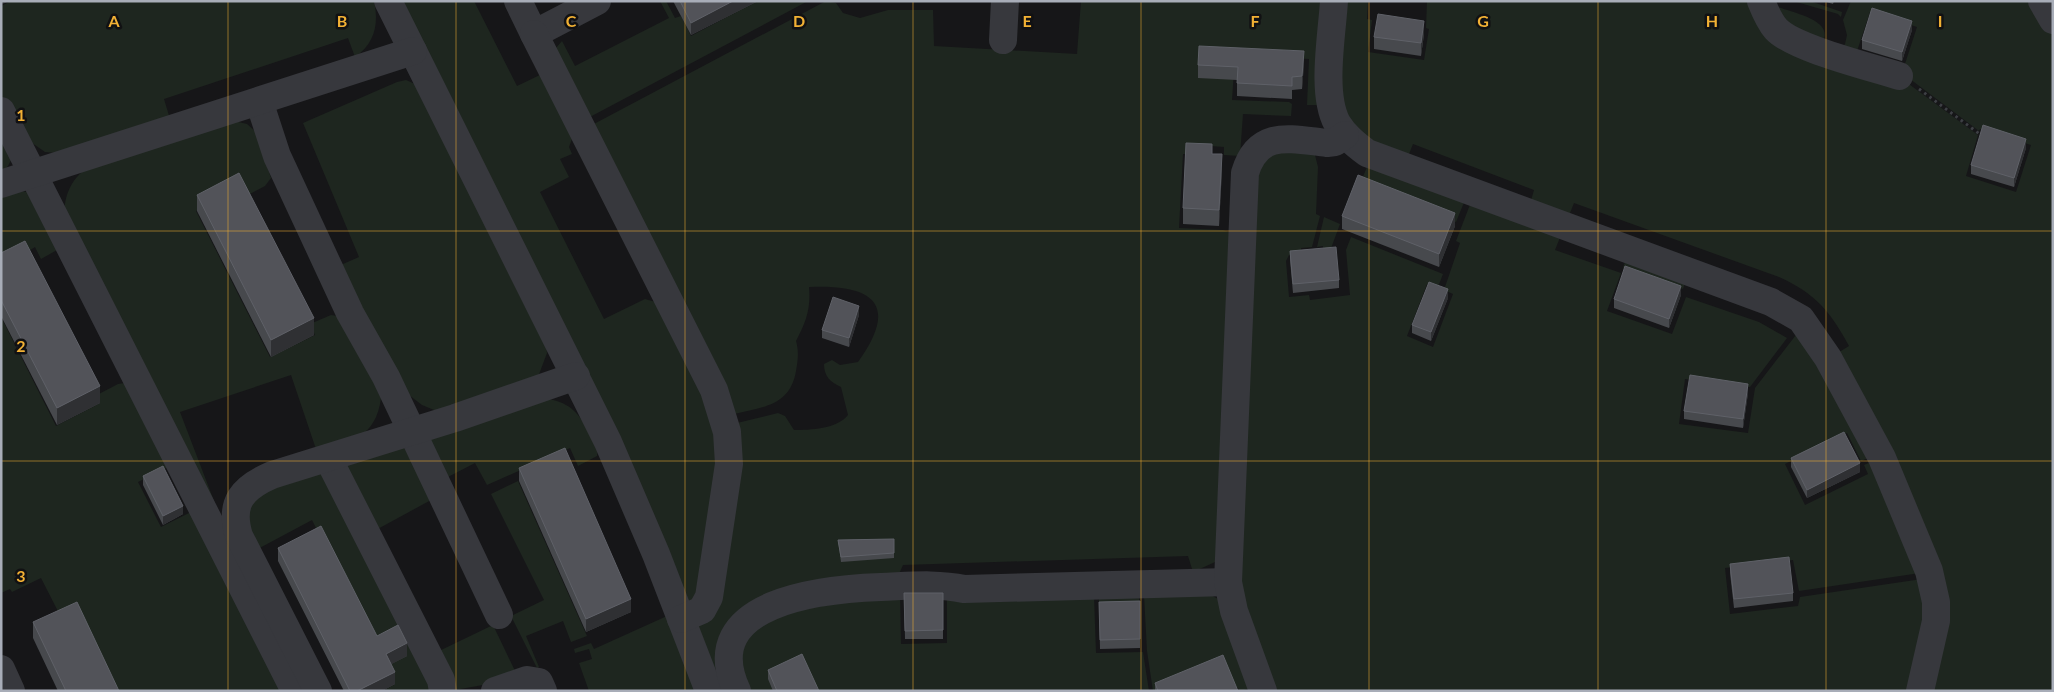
<svg xmlns="http://www.w3.org/2000/svg" width="2054" height="692" font-family="Lato,sans-serif">
  <style>
    .green { fill: #1e261f }
    .lines { fill: none; stroke-linecap: round; stroke-linejoin: round }
    .path { stroke: #3d3f44; stroke-width: 3; stroke-dasharray: 2.5 4; stroke-linecap: butt }
    .minor { stroke: #37383d; stroke-width: 28 }
    .wall { fill: #47494d }
    .shaded-wall { fill: #2f3033 }
    .building { fill: #525359; stroke: #5f6168 }
    .grid { fill: none; stroke: #f2b134; stroke-width: 1; stroke-opacity: 0.55 }
    .grid-label { font-size: 16px; text-anchor: middle; font-weight: bold; fill: #f2b134; stroke: #111113; stroke-width: 5; stroke-linejoin: round; paint-order: stroke }
  </style>
  <rect width="100%" height="100%" fill="#161618"/>
  <g class="green">
    <path d="M11,1H374C379,24 375,43 355,57L348,38L164,99L170,119L58,153L45,152L25,138L1,98V6Z"/>
    <path d="M399,1H474L517,86L542,74L573,136L569,147L572,154L560,159L569,177L540,192L604,319L645,299L659,303L706,395L719,448L699,596L689,602L669,551Z"/>
    <path d="M660,1H666L675,18L681,16L691,36L757,1H808L588,118L556,48L562,41L575,66L669,18Z"/>
    <path d="M826,1L836,3L843,13L860,18L888,10H933L934,46L1077,54L1081,1H1325L1321,105H1307L1309,59L1235,55L1232,100L1289,102L1292,104L1291,116L1243,114L1240,156L1224,155V147L1211,146L1210,155L1183,154L1179,228L1223,230L1237,235L1223,553L1215,562L1193,572L1188,556L903,565L896,581L757,606L731,691H719L696,626L737,423L778,413L785,416L794,430C810,430 837,429 848,415L841,387C830,382 824,376 824,364L832,360L840,365L858,362C900,304 873,284 809,287C811,309 806,322 796,341C799,351 798,360 796,371C790,406 763,407 734,414L592,125Z"/>
    <path d="M1344,1H1368L1367,19L1372,20L1368,52L1424,60L1429,29L1426,28L1427,1H1755L1769,29L1902,79L1978,135L1966,176L2016,192L2031,145L1980,129L1979,131L1902,73L1917,27L1870,12L1855,57L1839,52L1845,44L1847,35L1843,20L1851,1H2036L2053,33V691H1930L1945,622L1836,354L1849,346C1831,312 1815,293 1779,277L1574,203L1568,218L1530,204L1534,190L1413,144L1407,159L1363,138L1340,105Z"/>
    <path d="M1793,1H1810L1842,12L1841,17L1838,14Z"/>
    <path d="M1773,5C1787,12 1831,18 1824,39L1792,34Z"/>
    <path d="M406,80L415,84L546,339L547,353L538,377L439,412L422,405L405,392L334,268L359,257L303,123L397,82Z"/>
    <path d="M234,121L247,124L256,132L271,178L265,186L244,197L239,188L196,211L270,357L315,335L310,324L331,315L343,317L381,398C376,438 350,441 318,455L291,375L180,412L219,514L64,215C65,194 70,182 86,168Z"/>
    <path d="M1,127L12,158L8,166L1,173Z"/>
    <path d="M1281,148L1315,155L1318,167L1316,214L1320,216L1312,247L1301,248L1302,254L1289,255L1286,261L1289,297L1309,295L1310,300L1350,295L1346,250L1351,237L1443,274L1438,287L1427,284L1407,336L1433,347L1453,294L1444,290L1460,243L1456,241L1471,202L1561,235L1555,250L1621,273L1607,311L1672,334L1686,297L1759,322L1787,338L1750,387L1685,379L1679,424L1748,433L1755,388L1799,331L1871,457L1861,461L1847,433L1785,464L1805,505L1868,474L1864,465L1873,461L1920,573L1799,591L1793,560L1725,568L1730,614L1798,606L1800,597L1922,579L1927,603L1911,691H1270L1240,603L1250,185L1261,161Z"/>
    <path d="M1369,162L1465,200L1456,222L1360,184Z"/>
    <path d="M21,191L27,192L57,250L41,259L35,247L1,268V195Z"/>
    <path d="M1324,217L1340,224L1330,251L1323,252V246L1317,247Z"/>
    <path d="M1626,258L1685,283L1683,289L1623,268Z"/>
    <path d="M1,317L56,426L100,403L97,395L118,384L125,383L168,467L138,482L161,527L193,511L288,691H112L64,623L41,578L12,592L10,589L1,593Z"/>
    <path d="M548,399C571,403 580,414 590,435C594,442 599,448 597,456L578,466L570,448L487,485L475,463L444,479L428,434Z"/>
    <path d="M402,443L431,500L374,531L346,469L349,461Z"/>
    <path d="M321,471L431,683L429,691H383L395,684L312,520L254,551L245,518L259,492Z"/>
    <path d="M518,481L587,636L571,642L563,621L526,636L539,667L537,668L511,616L544,600L491,494Z"/>
    <path d="M900,593L901,644L947,643V599L1094,596L1096,653L1143,652L1149,691H743L738,653L763,616Z"/>
    <path d="M1139,595V605L1099,606V596Z"/>
    <path d="M1144,595H1211L1218,599L1256,687L1240,691L1238,688L1153,691L1147,651Z"/>
    <path d="M667,616L697,691H589L579,663L592,659L589,649L575,653L574,649L591,643L594,649Z"/>
    <path d="M493,625L516,673L494,683L455,690L437,652Z"/>
  </g>
  <g class="lines">
    <path class="path" d="M1919,89L1981,135"/>
    <g class="minor">
      <path d="M388,1L608,442L656,554L709,691"/>
      <path d="M518,1L534,34L597,1"/>
      <path d="M1334,1C1332,35 1321,93 1337,123C1345,136 1355,144 1367,153L1771,302L1801,319L1828,358L1882,458L1929,571L1936,602V621L1920,691"/>
      <path d="M1761,1C1765,11 1769,21 1776,29C1793,48 1871,67 1899,76"/>
      <path d="M2042,1L2053,20"/>
      <path d="M534,34L714,390L727,432L729,464L709,597L702,610L681,619"/>
      <path d="M1003,40L1005,1"/>
      <path d="M259,101L277,156L350,313L386,377L499,615"/>
      <path d="M1,111L295,691"/>
      <path d="M1,184L413,51"/>
      <path d="M328,458L441,680L443,691"/>
      <path d="M1,669L11,691"/>
      <path d="M318,691L239,536C229,503 242,488 272,475L455,418L576,376"/>
      <path d="M495,691L527,680L539,682L543,691"/>
      <path d="M737,691C695,601 824,589 881,587C909,586 937,583 964,589L1228,582"/>
      <path d="M1263,691L1234,611L1228,582L1245,173C1258,129 1290,139 1327,143L1335,142L1345,135"/>
    </g>
  </g>
  <g class="wall">
    <path d="M673,1H758L691,35Z"/>
    <path d="M1823,1H1834L1833,4Z"/>
    <path d="M1912,30L1902,61L1862,49V40Z"/>
    <path d="M1424,34L1421,56L1374,49V37Z"/>
    <path d="M1304,64L1302,89L1292,90V99L1237,96V80L1198,78V65Z"/>
    <path d="M2026,148L2014,187L1971,174V165Z"/>
    <path d="M1212,154L1222,170L1219,226L1183,224V208Z"/>
    <path d="M197,195L314,335L271,357L197,211Z"/>
    <path d="M1342,216L1455,226L1439,267L1342,229Z"/>
    <path d="M1290,251L1339,280V288L1293,293L1290,260Z"/>
    <path d="M1,253L100,403L57,425L1,316Z"/>
    <path d="M1681,295L1669,328L1614,308V299Z"/>
    <path d="M1448,298L1431,341L1412,333V325Z"/>
    <path d="M859,315L849,347L822,338V330Z"/>
    <path d="M1748,393L1743,428L1684,419V411Z"/>
    <path d="M1791,458L1860,472L1807,498L1791,467Z"/>
    <path d="M519,468L631,612L586,632L519,481Z"/>
    <path d="M143,476L183,514L163,525L143,485Z"/>
    <path d="M894,539V558L841,562L838,540Z"/>
    <path d="M278,548L377,636L407,656L391,664L395,684L382,691H344L278,561Z"/>
    <path d="M1730,564L1793,593V601L1734,608L1730,573Z"/>
    <path d="M904,593H943V639H905Z"/>
    <path d="M1140,601V648L1100,649L1099,602Z"/>
    <path d="M33,622L119,691H58L33,638Z"/>
    <path d="M768,670L819,691H773L768,679Z"/>
    <path d="M1155,683L1238,691H1155Z"/>
  </g>
  <g class="shaded-wall">
    <path d="M1,1H9L1,5Z"/>
    <path d="M733,1H758L691,35V23Z"/>
    <path d="M1424,21V34L1421,56V43Z"/>
    <path d="M1912,21V30L1902,61V52Z"/>
    <path d="M1304,51V64L1302,89V76Z"/>
    <path d="M2026,139V148L2014,187V178Z"/>
    <path d="M1222,154V170L1219,226V210Z"/>
    <path d="M1455,213V226L1439,267V254Z"/>
    <path d="M1681,286V295L1669,328V319Z"/>
    <path d="M1448,289V298L1431,341V332Z"/>
    <path d="M859,306V315L849,347V338Z"/>
    <path d="M314,318V335L271,357V340Z"/>
    <path d="M1748,384V393L1743,428V419Z"/>
    <path d="M100,386V403L57,425V408Z"/>
    <path d="M1860,463V472L1807,498V490Z"/>
    <path d="M183,506V514L163,525V516Z"/>
    <path d="M631,599V612L586,632V619Z"/>
    <path d="M407,643V656L386,667V654Z"/>
    <path d="M395,672V684L382,691H357Z"/>
  </g>
  <g class="building">
    <path d="M680,1H733L691,23Z"/>
    <path d="M1872,8L1912,21L1902,52L1862,40Z"/>
    <path d="M1378,14L1424,21L1421,43L1374,37Z"/>
    <path d="M1199,46L1304,51L1302,76L1292,77V86L1237,83L1238,67L1198,65Z"/>
    <path d="M1983,125L2026,139L2014,178L1971,165Z"/>
    <path d="M1186,143L1212,144V154H1222L1219,210L1183,208Z"/>
    <path d="M239,173L314,318L271,340L197,195Z"/>
    <path d="M1358,175L1455,213L1439,254L1342,216Z"/>
    <path d="M25,241L100,386L57,408L1,300V253Z"/>
    <path d="M1336,247L1339,280L1293,284L1290,251Z"/>
    <path d="M1625,266L1681,286L1669,319L1614,299Z"/>
    <path d="M1429,282L1448,289L1431,332L1412,325Z"/>
    <path d="M833,297L859,306L849,338L822,330Z"/>
    <path d="M1690,375L1748,384L1743,419L1684,411Z"/>
    <path d="M1844,432L1860,463L1807,490L1791,458Z"/>
    <path d="M565,448L631,599L586,619L519,468Z"/>
    <path d="M163,466L183,506L163,516L143,476Z"/>
    <path d="M321,526L377,636L398,625L407,643L386,654L395,672L357,691H350L278,548Z"/>
    <path d="M894,539V553L841,557L838,540Z"/>
    <path d="M1789,557L1793,593L1734,599L1730,564Z"/>
    <path d="M904,593H943V630L905,631Z"/>
    <path d="M1140,601V639L1100,640L1099,602Z"/>
    <path d="M77,602L119,691H66L33,622Z"/>
    <path d="M802,654L819,691H777L768,670Z"/>
    <path d="M1223,655L1238,691H1158L1155,683Z"/>
  </g>
  <path class="grid" d="M228,1V691M456,1V691M685,1V691M913,1V691M1141,1V691M1369,1V691M1598,1V691M1826,1V691M1,231H2053M1,461H2053"/>
  <g class="grid-label">
    <text x="114" y="27">A</text>
    <text x="342" y="27">B</text>
    <text x="571" y="27">C</text>
    <text x="799" y="27">D</text>
    <text x="1027" y="27">E</text>
    <text x="1255" y="27">F</text>
    <text x="1483" y="27">G</text>
    <text x="1712" y="27">H</text>
    <text x="1940" y="27">I</text>
    <text x="21" y="121">1</text>
    <text x="21" y="352">2</text>
    <text x="21" y="582">3</text>
  </g>
  <rect width="2054" height="692" fill="none" stroke="#a8adb8" stroke-width="5"/>
</svg>
